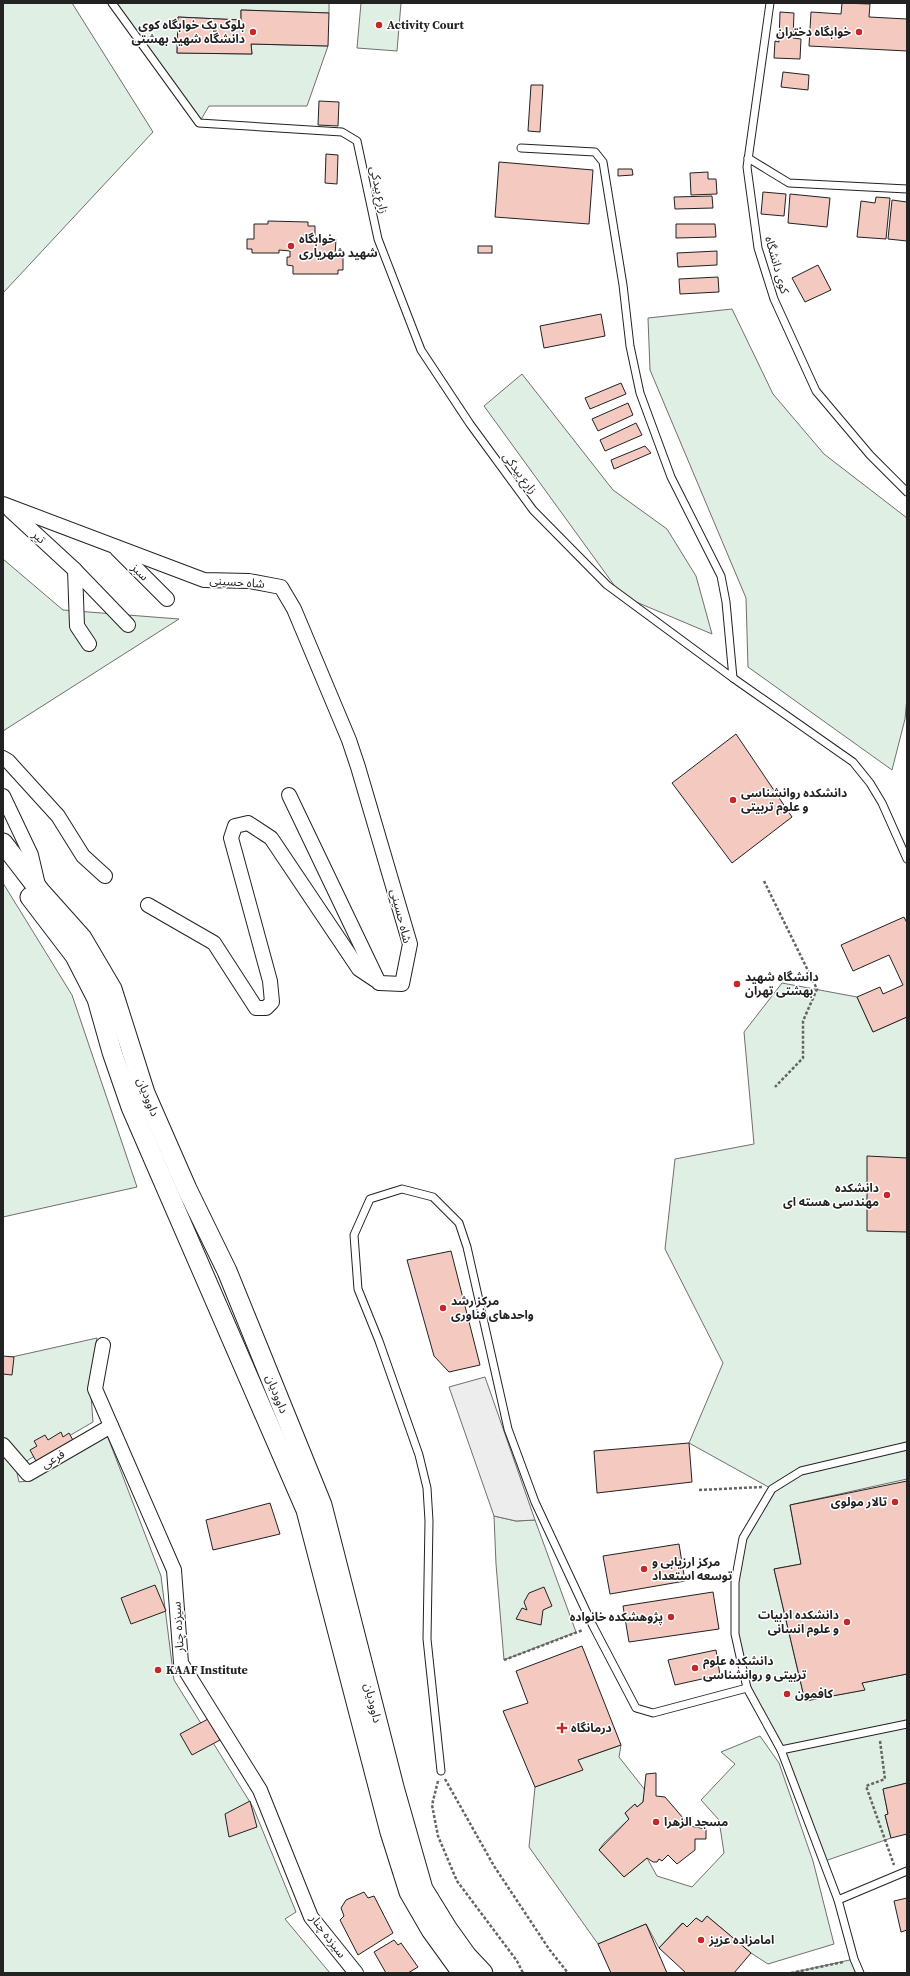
<svg xmlns="http://www.w3.org/2000/svg" width="910" height="1976" font-family="'Source Serif 4','Noto Sans Arabic',serif">
  <style>
    .green { fill: #e0efe3; stroke: #6f6f6f }
    .parking { fill: #ededed; stroke: #6f6f6f }
    .building { fill: #f3c9c0; stroke: #222 }
    .lines { fill: none; stroke-linecap: round; stroke-linejoin: round }
    .lane-casing { stroke: #222; stroke-width: 9 }
    .street-casing { stroke: #222; stroke-width: 16 }
    .secondary-casing { stroke: #222; stroke-width: 21 }
    .path { stroke: #646464; stroke-width: 2.5; stroke-dasharray: 3 2; stroke-linecap: butt }
    .lane { stroke: #fff; stroke-width: 7 }
    .street { stroke: #fff; stroke-width: 14 }
    .secondary { stroke: #fff; stroke-width: 19 }
    .poi-dot { fill: #c62828; stroke: #fff; stroke-width: 1.5 }
    .labels { text-anchor: middle; dominant-baseline: central; stroke-width: 3; stroke-linejoin: round; paint-order: stroke }
    .poi-label { font-size: 12px; font-weight: bold; fill: #222; stroke: #fff; text-anchor: start }
    .street-label { font-size: 12px; fill: #222; stroke: #fff }
  </style>
  <rect width="100%" height="100%" fill="#fff"/>
  <g class="green">
    <path d="M3,3H72L153,132L3,293Z"/>
    <path d="M113,3H329V13L241,10V20L178,17L177,53L252,54L251,44L328,46L307,106H209L199,123Z"/>
    <path d="M361,3H401L397,51L357,48Z"/>
    <path d="M732,309L773,394L824,454L907,518V697L905,719L892,770L748,667L746,598L650,370L648,318Z"/>
    <path d="M522,374L613,490L667,529L696,576L712,634L622,596L484,406Z"/>
    <path d="M3,559L63,610L179,619L3,731Z"/>
    <path d="M3,883L72,995L137,1187L3,1217Z"/>
    <path d="M782,983L857,997L873,1032L907,1017V1479L790,1505L801,1564L774,1569L805,1701L864,1690L862,1683L907,1674V1783L883,1789L888,1814L885,1815L891,1838L822,1862L781,1751L747,1688L735,1634V1582L743,1538L772,1489L689,1443L723,1363L665,1249L675,1159L754,1144L744,1032Z"/>
    <path d="M97,1338L90,1382L93,1422L28,1460L17,1473L19,1482L27,1481L107,1435L161,1576L174,1680L253,1807L296,1912L285,1919L330,1973H3V1359Z"/>
    <path d="M494,1516L516,1521L535,1520L576,1632L504,1660L496,1564Z"/>
    <path d="M760,1736L779,1763L813,1861L834,1944L768,1964L751,1953L707,1916L702,1922L696,1918L687,1927L682,1923L659,1948L646,1924L598,1944L529,1847L535,1787L582,1770L578,1760L621,1745L619,1757L645,1790L643,1802L637,1807L635,1804L625,1813L629,1819L604,1843L599,1850L624,1877L647,1858L657,1876L692,1887L724,1853L719,1820L701,1800L735,1764L721,1752Z"/>
    <path d="M854,1959L860,1973H791Z"/>
  </g>
  <path class="parking" d="M485,1377L535,1520L516,1521L494,1516L449,1387Z"/>
  <g class="building">
    <path d="M842,3L870,4L869,17L907,19V51L809,46L811,12L841,14Z"/>
    <path d="M241,10L329,13L328,46L251,44L252,54L177,53L178,17L241,20Z"/>
    <path d="M780,12L794,13L793,38L801,39L800,59L774,58L775,41L779,42Z"/>
    <path d="M783,72L809,75L808,90L781,87Z"/>
    <path d="M531,85H543L540,132L528,131Z"/>
    <path d="M319,101L339,102L338,126L318,125Z"/>
    <path d="M326,154L338,155L337,184L325,183Z"/>
    <path d="M499,162L593,170L589,224L495,217Z"/>
    <path d="M618,169H632L633,175L618,176Z"/>
    <path d="M708,172V179H716L717,194L691,195L690,173Z"/>
    <path d="M763,192L786,194L784,216L761,214Z"/>
    <path d="M790,194L830,198L827,227L788,223Z"/>
    <path d="M712,196L713,208L675,209L674,197Z"/>
    <path d="M876,197L890,198L886,239L857,237L861,201L875,203Z"/>
    <path d="M892,200L907,202V241L888,239Z"/>
    <path d="M268,221L308,222V226H315V238H310V242H322V239H336L335,257L343,258V270H338V274H293V266L287,265V257H290V251L279,250V253H252V249H247V239H254V224H268Z"/>
    <path d="M676,224H715L716,237L676,238Z"/>
    <rect x="478" y="246" width="14" height="7"/>
    <path d="M717,251V265L678,267L677,253Z"/>
    <path d="M818,265L831,290L805,302L792,278Z"/>
    <path d="M718,277L719,292L680,294L679,279Z"/>
    <path d="M601,314L605,336L544,348L540,326Z"/>
    <path d="M621,383L626,394L590,409L585,398Z"/>
    <path d="M628,403L633,415L598,431L592,419Z"/>
    <path d="M636,423L642,435L605,451L600,440Z"/>
    <path d="M645,446L651,453L614,469L611,460Z"/>
    <path d="M736,734L792,817L732,863L672,783Z"/>
    <path d="M904,917L907,923V1017L873,1032L857,997L880,987L883,994L903,985L889,955L853,971L841,945Z"/>
    <path d="M867,1156L907,1158V1232L867,1231Z"/>
    <path d="M451,1251L480,1365L449,1372L434,1356L407,1260Z"/>
    <path d="M3,1356L14,1357L12,1375L3,1374Z"/>
    <path d="M61,1432L63,1437L69,1433L74,1442L37,1463L30,1450L37,1446L34,1441L45,1435L48,1440Z"/>
    <path d="M689,1443L692,1482L597,1493L594,1451Z"/>
    <path d="M907,1481V1674L862,1683L865,1690L805,1701L774,1569L801,1564L790,1505Z"/>
    <path d="M270,1503L280,1534L213,1550L206,1520Z"/>
    <path d="M679,1544L685,1581L610,1594L603,1556Z"/>
    <path d="M155,1585L166,1611L131,1624L121,1598Z"/>
    <path d="M544,1587L552,1606L543,1610L541,1625L516,1619L522,1608L527,1610L524,1602L529,1593Z"/>
    <path d="M713,1592L719,1629L629,1642L623,1606Z"/>
    <path d="M582,1646L621,1745L578,1760L583,1770L535,1787L503,1711L528,1703L516,1671Z"/>
    <path d="M716,1650L720,1675L675,1685L668,1660Z"/>
    <path d="M208,1719L220,1740L192,1755L180,1734Z"/>
    <path d="M656,1773V1796L665,1797L690,1826L706,1829V1839H695V1850L677,1864L668,1855L662,1861L659,1859L657,1862H653L647,1858L624,1877L599,1850L629,1819L625,1813L635,1804L637,1807L643,1802L646,1774Z"/>
    <path d="M907,1783V1834L891,1838L885,1815L888,1814L883,1789Z"/>
    <path d="M250,1801L257,1827L229,1837L225,1814Z"/>
    <path d="M364,1892L368,1898L374,1896L393,1933L358,1955L340,1920L344,1916L341,1908L346,1900Z"/>
    <path d="M907,1898V1930L901,1932L894,1901Z"/>
    <path d="M707,1916L751,1953L734,1973H686L659,1948L683,1923L687,1927L696,1918L702,1922Z"/>
    <path d="M646,1924L667,1973H611L598,1944Z"/>
    <path d="M394,1940L398,1945L401,1943L418,1967L408,1973H386L374,1952Z"/>
  </g>
  <g class="lines">
    <g class="lane-casing">
      <g id="lane">
        <path d="M112,3L199,123L342,132L357,141L378,239L421,350L470,424L533,510L607,585L733,678L726,602L721,576L671,477L640,393L630,346L623,285L603,162L595,152L521,148"/>
        <path d="M770,3L747,167L758,248L774,299L816,391L870,455L907,492"/>
        <path d="M748,158L789,183L907,189"/>
        <path d="M733,678L853,762L870,783L882,803L907,859"/>
        <path d="M781,1750L907,1724"/>
        <path d="M441,1771L427,1639L429,1521L427,1488L419,1455L379,1341L358,1289L354,1235L370,1199L402,1189L433,1197L459,1223L467,1247L508,1429L535,1502L593,1626L636,1708L653,1713L747,1688"/>
        <path d="M838,1900L907,1871"/>
        <path d="M860,1973L854,1959L838,1900L781,1750L747,1688L735,1634V1582L743,1538L772,1489L801,1471L907,1446"/>
      </g>
    </g>
    <g class="street-casing">
      <g id="street">
        <path d="M3,504L204,580L249,581L281,587L294,609L349,740L358,767L410,944L402,984L380,983L359,969L271,838L248,823L235,826L231,838L270,981L272,1002L266,1008H256L214,943L148,905"/>
        <path d="M10,510L75,570L77,626L89,644"/>
        <path d="M117,549L167,599"/>
        <path d="M75,570L128,625"/>
        <path d="M3,758L8,761L58,816L83,856L105,876"/>
        <path d="M289,795L379,983"/>
        <path d="M3,796L31,855L38,885"/>
        <path d="M103,1345L95,1389L174,1570L181,1663L260,1790L311,1917L356,1973"/>
        <path d="M3,1445L28,1474L111,1426"/>
      </g>
    </g>
    <g class="secondary-casing">
      <g id="secondary">
        <path d="M3,843L40,891L82,938L112,989L145,1093L187,1189L227,1271L322,1505L394,1787L423,1889L447,1928L467,1956L483,1973"/>
        <path d="M30,897L75,956L97,999L112,1052L131,1107L306,1510L390,1832L409,1892L431,1930L457,1966L464,1973"/>
      </g>
    </g>
    <g class="path">
      <path d="M764,881L817,989L803,1021V1058L775,1087"/>
      <path d="M699,1490L762,1487"/>
      <path d="M504,1660L583,1630"/>
      <path d="M880,1741L885,1779L866,1786L894,1865"/>
      <path d="M445,1779L494,1866L549,1949L568,1973"/>
      <path d="M438,1781L432,1805L438,1836L457,1881L517,1961L523,1973"/>
      <path d="M791,1973L843,1962"/>
    </g>
    <use href="#lane" class="lane"/>
    <use href="#street" class="street"/>
    <use href="#secondary" class="secondary"/>
  </g>
  <g class="poi-dot">
    <circle cx="379" cy="25" r="4"/>
    <circle cx="253" cy="32" r="4"/>
    <circle cx="859" cy="32" r="4"/>
    <circle cx="291" cy="246" r="4"/>
    <circle cx="733" cy="800" r="4"/>
    <circle cx="737" cy="984" r="4"/>
    <circle cx="887" cy="1195" r="4"/>
    <circle cx="443" cy="1308" r="4"/>
    <circle cx="895" cy="1502" r="4"/>
    <circle cx="644" cy="1569" r="4"/>
    <circle cx="671" cy="1617" r="4"/>
    <circle cx="847" cy="1622" r="4"/>
    <circle cx="695" cy="1668" r="4"/>
    <circle cx="158" cy="1670" r="4"/>
    <circle cx="787" cy="1694" r="4"/>
    <path d="M560 1722h4v4h4v4h-4v4h-4v-4h-4v-4h4z"/>
    <circle cx="656" cy="1822" r="4"/>
    <circle cx="701" cy="1940" r="4"/>
  </g>
  <g class="labels">
    <g class="poi-label">
      <text x="245" y="25" text-anchor="end">بلوک یک خوابگاه کوی<tspan x="245" dy="14">دانشگاه شهید بهشتی</tspan></text>
      <text x="387" y="25">Activity Court</text>
      <text x="851" y="32" text-anchor="end">خوابگاه دختران</text>
      <text x="299" y="239">خوابگاه<tspan x="299" dy="14">شهید شهریاری</tspan></text>
      <text x="741" y="793">دانشکده روانشناسی<tspan x="741" dy="14">و علوم تربیتی</tspan></text>
      <text x="745" y="977">دانشگاه شهید<tspan x="745" dy="14">بهشتی تهران</tspan></text>
      <text x="879" y="1188" text-anchor="end">دانشکده<tspan x="879" dy="14">مهندسی هسته ای</tspan></text>
      <text x="451" y="1301">مرکز رشد<tspan x="451" dy="14">واحدهای فناوری</tspan></text>
      <text x="887" y="1502" text-anchor="end">تالار مولوی</text>
      <text x="652" y="1562">مرکز ارزیابی و<tspan x="652" dy="14">توسعه استعداد</tspan></text>
      <text x="839" y="1615" text-anchor="end">دانشکده ادبیات<tspan x="839" dy="14">و علوم انسانی</tspan></text>
      <text x="663" y="1617" text-anchor="end">پژوهشکده خانواده</text>
      <text x="703" y="1661">دانشکده علوم<tspan x="703" dy="14">تربیتی و روانشناسی</tspan></text>
      <text x="166" y="1670">KAAF Institute</text>
      <text x="795" y="1694">کافمون</text>
      <text x="571" y="1728">درمانگاه</text>
      <text x="664" y="1822">مسجد الزهرا</text>
      <text x="709" y="1940">امامزاده عزیز</text>
    </g>
    <g class="street-label">
      <text transform="translate(379 190) rotate(78)">زارع بیدکی</text>
      <text transform="translate(777 265) rotate(74)">کوی دانشگاه</text>
      <text transform="translate(520 473) rotate(53)">زارع بیدکی</text>
      <text transform="translate(39 537) rotate(43)">تیر</text>
      <text transform="translate(140 572) rotate(45)">سبز</text>
      <text transform="translate(237 582) rotate(4)">شاه حسینی</text>
      <text transform="translate(401 916) rotate(76)">شاه حسینی</text>
      <text transform="translate(148 1097) rotate(68)">داوودیان</text>
      <text transform="translate(277 1394) rotate(68)">داوودیان</text>
      <text transform="translate(53 1459) rotate(-30)">فرعی</text>
      <text transform="translate(178 1627) rotate(-94)">سیزده چنار</text>
      <text transform="translate(373 1703) rotate(76)">داوودیان</text>
      <text transform="translate(328 1936) rotate(53)">سیزده چنار</text>
    </g>
  </g>
  <rect width="910" height="1976" fill="none" stroke="#222222" stroke-width="8"/>
</svg>
